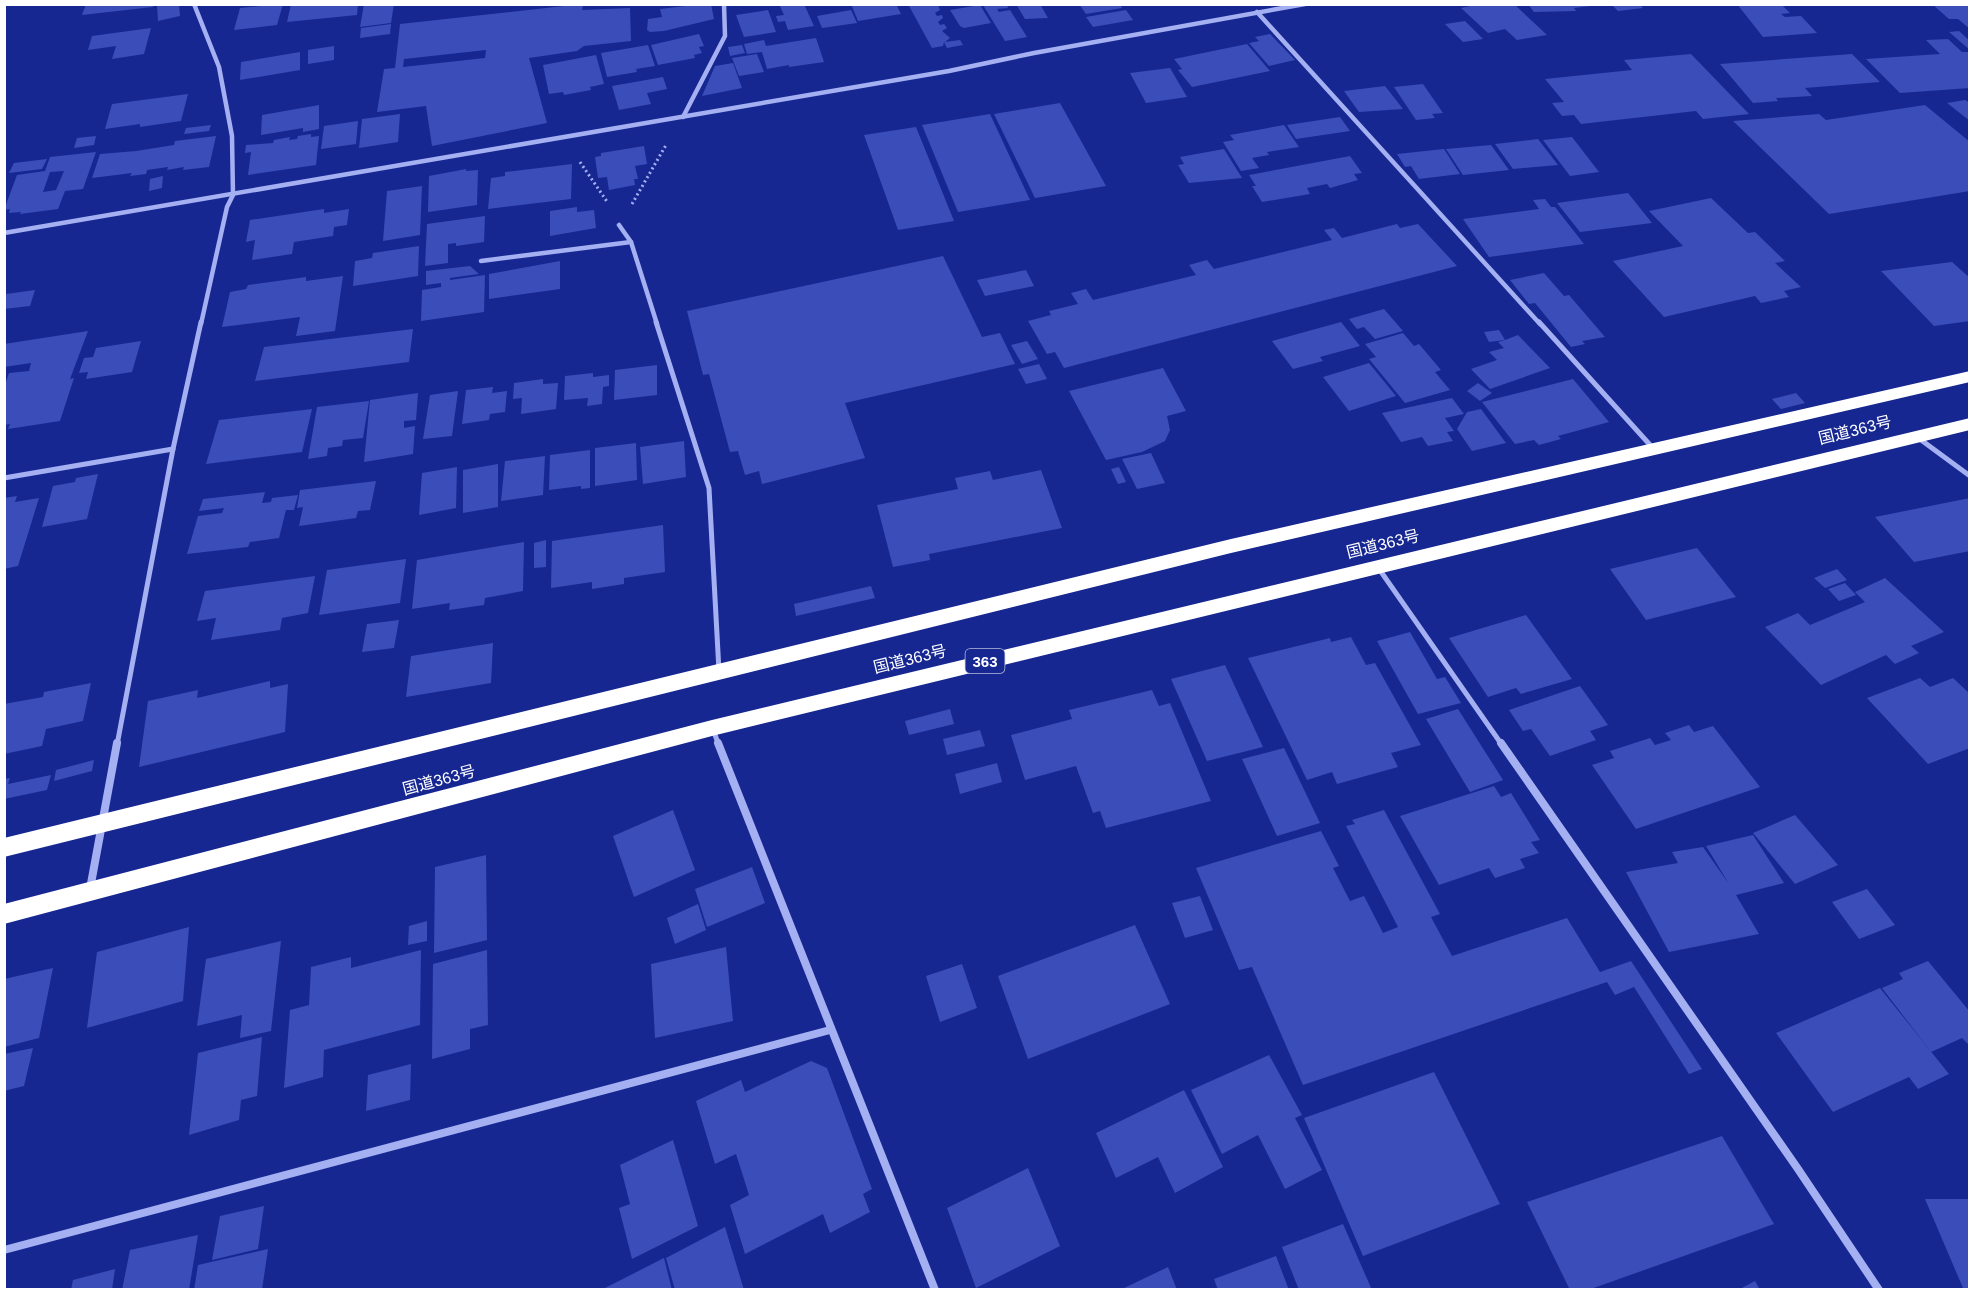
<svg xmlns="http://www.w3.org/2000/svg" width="1974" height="1294" font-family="Helvetica,'Noto Sans JP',sans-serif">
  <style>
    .building { fill: #3a4db9; fill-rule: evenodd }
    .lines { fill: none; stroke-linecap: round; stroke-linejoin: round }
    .path { stroke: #a4b0f1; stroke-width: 3; stroke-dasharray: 2 3; stroke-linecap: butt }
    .street-far2 { stroke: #a4b0f1; stroke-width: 4.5 }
    .street-far1 { stroke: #a4b0f1; stroke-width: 5 }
    .street { stroke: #a4b0f1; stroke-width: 8 }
    .highway { fill: #fff; fill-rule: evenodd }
    .labels { text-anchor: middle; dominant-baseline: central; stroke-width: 5; stroke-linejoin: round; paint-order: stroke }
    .shield { fill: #162792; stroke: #b9bede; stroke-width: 1.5 }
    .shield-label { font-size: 15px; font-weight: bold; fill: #fff }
    .street-label { font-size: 16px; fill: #fff; stroke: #162792 }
  </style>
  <rect width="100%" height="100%" fill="#162792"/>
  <g class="building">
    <path d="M86,4H154L153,7L82,15Z"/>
    <path d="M179,4L180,16L158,21L157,5Z"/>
    <path d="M283,4L277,25L234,30L240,8Z"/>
    <path d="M291,4H358L357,15L287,22Z"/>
    <path d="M364,4H394L391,23L360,27Z"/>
    <path d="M703,4H711L714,19L664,31L650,32L647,30L648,19L662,17L660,9Z"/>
    <path d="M779,4H804L814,26L788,30L785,21L778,22L776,16L784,15Z"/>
    <path d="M851,4H896L901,14L858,21Z"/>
    <path d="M908,4L938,5L940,10L935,13L937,16L942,15L943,18L938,22L940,25L944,24L947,28L942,31L950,38L945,42L960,40L963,45L947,48L944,42L943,46L932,48Z"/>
    <path d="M1016,4H1040L1048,18L1025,19Z"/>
    <path d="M1079,4H1120L1122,8L1086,14Z"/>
    <path d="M1480,4H1514L1547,35L1517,40L1505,29L1488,33L1461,8Z"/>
    <path d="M1528,4H1591V6L1574,8L1576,11L1534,12Z"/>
    <path d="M1611,4H1639L1643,8L1618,11Z"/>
    <path d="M1737,4H1781L1790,13L1781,14L1785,17L1801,16L1817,33L1763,37Z"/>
    <path d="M1932,4H1970V29L1958,19H1949Z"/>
    <path d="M573,5L583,6L582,10L630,8L631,41L584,46L577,51L529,58L547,123L432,146L426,106L377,112L384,69L395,68L400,24ZM486,50L485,58L403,67L404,59Z"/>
    <path d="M980,5L991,23L964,28L960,26L950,10Z"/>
    <path d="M983,5H1007L1008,8L997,9L999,12L1010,10L1027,37L1005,41Z"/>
    <path d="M768,10L776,32L744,37L736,15Z"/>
    <path d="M851,10L857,23L822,28L817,16Z"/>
    <path d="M1126,10L1133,20L1093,27L1086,17Z"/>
    <path d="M1465,21L1483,39L1463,42L1445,24Z"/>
    <path d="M391,24L390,34L360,38L361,28Z"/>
    <path d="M151,28L144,54L112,59L116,46L88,50L92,36Z"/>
    <path d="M1959,31L1970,41V50L1949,32Z"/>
    <path d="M699,34L704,46L699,47L702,53L694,55L695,58L658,65L651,45Z"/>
    <path d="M1270,34L1295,60L1269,66L1249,43L1259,41L1255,37Z"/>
    <path d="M816,38L824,62L789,67V65L767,69L762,52L747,54L744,44L764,40L766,46Z"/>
    <path d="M1948,39L1962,52H1970V88L1900,93L1866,59L1940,54L1926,40Z"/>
    <path d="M1247,44L1270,71L1192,87L1178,70L1182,69L1174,59Z"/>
    <path d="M648,45L655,66L636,69L637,72L607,77L601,53Z"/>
    <path d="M742,45L745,53L730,56L728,47Z"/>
    <path d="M334,46V60L308,64V50Z"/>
    <path d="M300,52V70L240,80L241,62Z"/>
    <path d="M757,54L764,72L739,76L732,58Z"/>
    <path d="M1691,54L1749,114L1703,119L1696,111L1581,124L1574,115L1562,116L1552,103L1564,102L1545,79L1632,70L1624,60Z"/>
    <path d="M1852,54L1880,82L1805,88L1812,96L1776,98L1778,101L1753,103L1720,64Z"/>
    <path d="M596,55L604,84L590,87L591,90L564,95L563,92L549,94L543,65Z"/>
    <path d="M733,63L742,88L702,96L715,66Z"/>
    <path d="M1170,68L1187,97L1146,103L1130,73Z"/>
    <path d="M663,77L667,89L647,93L651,104L619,110L612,86Z"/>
    <path d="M1423,84L1443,113L1432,114L1435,118L1416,120L1394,87Z"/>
    <path d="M1385,86L1403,109L1359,112L1344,91Z"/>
    <path d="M188,94L181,121L140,127V124L105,129L112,104Z"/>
    <path d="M1965,100L1970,103V121L1947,103Z"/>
    <path d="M1060,103L1106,186L1035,198L994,114Z"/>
    <path d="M319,105V129L303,132V128L261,135L262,115Z"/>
    <path d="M1925,105L1970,142V191L1829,214L1733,121L1819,114L1826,120Z"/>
    <path d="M400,114L398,142L359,148L362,119Z"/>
    <path d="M990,114L1030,200L958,212L922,125Z"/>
    <path d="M1340,117L1350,131L1296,139L1287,125Z"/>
    <path d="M358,121L356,144L321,149L324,126Z"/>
    <path d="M211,125L209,131L184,134L186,128Z"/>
    <path d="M1284,125L1299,147L1267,152L1269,155L1252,158L1259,168L1241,171L1223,142L1234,140L1230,135Z"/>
    <path d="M916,127L954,221L898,230L864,135Z"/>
    <path d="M311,134V137L319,136L316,165L248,175L251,152L245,153L246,145L273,143L274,140L290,137L289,140L297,139L298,136Z"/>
    <path d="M96,136L94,145L74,148L77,138Z"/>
    <path d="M216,136L209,167L183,170L184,167L167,170L168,167L147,170L146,174L130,176L132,173L92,178L100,154L136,151L174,145L175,141Z"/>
    <path d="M1572,137L1599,172L1570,176L1543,140Z"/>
    <path d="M1538,139L1558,165L1513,169L1495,144Z"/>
    <path d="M1491,145L1509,170L1463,175L1446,149Z"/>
    <path d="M644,146L647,164L635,166L638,179H634L635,185L609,190L607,177L598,178L595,157L601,156V153Z"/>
    <path d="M1224,149L1242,178L1189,183L1178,165L1184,164L1180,157Z"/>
    <path d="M1444,149L1460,174L1419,179L1411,166L1405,167L1397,154Z"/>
    <path d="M96,152L83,189L65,191L58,209L20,214L21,212L9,213L10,209L4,210L17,175L45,171L50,157ZM64,171L56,190L43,192L50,172Z"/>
    <path d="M1350,156L1362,173L1354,174L1358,180L1330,188L1327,184L1307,188L1310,194L1262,202L1252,186H1256L1249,175Z"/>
    <path d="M47,159L42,169L9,173L14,163Z"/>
    <path d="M572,164L571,199L488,209L491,178L505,176V172Z"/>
    <path d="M466,169V171L478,170L477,205L428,212L429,176Z"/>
    <path d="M163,176L162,188L149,191L150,179Z"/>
    <path d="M422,186L420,235L383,241L387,191Z"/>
    <path d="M1628,193L1652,223L1580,232L1557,203Z"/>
    <path d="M1711,198L1748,233L1755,232L1785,261L1775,263L1801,287L1784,291L1789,297L1761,303L1755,296L1664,317L1613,261L1683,246L1649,211Z"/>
    <path d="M1545,199L1551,207H1555L1584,244L1489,257L1463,219L1539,209L1533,200Z"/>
    <path d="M577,207V212L594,210L596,228L550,236V211Z"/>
    <path d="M324,209V213L349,209L347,225L334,227L333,236L294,242L292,254L252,260L255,240L246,242L250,220Z"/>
    <path d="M485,216L484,242L456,246V243L448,244V263L425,266L427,224Z"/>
    <path d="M1397,224L1400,228L1418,224L1457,266L1064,368L1055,352L1047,354L1028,321L1051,315L1049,311L1078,304L1071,293L1086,289L1093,300L1196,275L1189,265L1207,260L1214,269L1332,240L1324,230L1334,228L1342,238Z"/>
    <path d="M419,246L418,276L353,286L355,261L372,258L373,253Z"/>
    <path d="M943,256L982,337L1000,333L1015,364L845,403L865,458L762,484L759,471L745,475L738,451L730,452L709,374L703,375L687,311Z"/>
    <path d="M560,261V289L489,299V274Z"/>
    <path d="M1952,262L1970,278V321L1934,326L1881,271Z"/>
    <path d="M470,266L479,274L450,278V280L485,275L484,312L421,321L422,290L441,287V283L426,285V271Z"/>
    <path d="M1026,270L1034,286L985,296L977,280Z"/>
    <path d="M1544,273L1564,296L1569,295L1605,337L1582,341L1585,344L1571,347L1535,303L1529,304L1510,280Z"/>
    <path d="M343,276L335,331L296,336L300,317L222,327L230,292L246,289L248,285L306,277V281Z"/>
    <path d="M35,290L30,306L4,309L6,294Z"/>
    <path d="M1384,309L1403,331L1375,339L1364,327L1357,329L1349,319Z"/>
    <path d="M1341,322L1360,346L1320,357L1323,361L1293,369L1272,341Z"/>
    <path d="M413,329L409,362L255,381L264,347Z"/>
    <path d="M1499,330L1505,340L1518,335L1550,368L1490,389L1471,369L1497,360L1489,352L1504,348L1498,342L1505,340L1489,342L1484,332Z"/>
    <path d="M88,331L70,379L74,378L60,421L8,429L10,424L5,425V385L9,373L29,371L31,363L4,367V344Z"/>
    <path d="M1403,333L1414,346L1419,344L1441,370L1435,372L1450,390L1405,403L1369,359L1376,357L1365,344Z"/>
    <path d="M141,341L132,372L86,379L88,372L79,373L84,358L93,357L96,348Z"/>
    <path d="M1027,341L1038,359L1022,364L1011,345Z"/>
    <path d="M1369,363L1396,396L1349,411L1323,377Z"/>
    <path d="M1039,364L1047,379L1026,384L1018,369Z"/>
    <path d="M657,365V395L614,400L615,370Z"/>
    <path d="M1163,368L1186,411L1167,416L1170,430L1165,441L1142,452L1106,460L1069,391Z"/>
    <path d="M593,373V377L609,375V386L603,387L602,404L587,406L588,398L564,400L565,376Z"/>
    <path d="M543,379V384L558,383L556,409L521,414L522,398L513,399L514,383Z"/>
    <path d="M1573,379L1609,422L1558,436L1561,439L1539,445L1534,440L1515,444L1482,402Z"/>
    <path d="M1478,383L1492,393L1480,401L1467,391Z"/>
    <path d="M493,387L492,393L507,391L505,412L490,414L489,420L462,424L466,390Z"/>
    <path d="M458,391L452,436L423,439L430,395Z"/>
    <path d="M418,393L416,420L404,421V428L415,426L413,454L364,462L370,400Z"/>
    <path d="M1796,393L1805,403L1781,409L1772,399Z"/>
    <path d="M1452,398L1464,414L1445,418L1454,431L1447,432L1453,441L1428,446L1422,437L1401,442L1382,413Z"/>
    <path d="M369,401L363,438L343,440L342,446L328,448L327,456L308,459L317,407Z"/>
    <path d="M312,409L302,452L206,464L219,420Z"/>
    <path d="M1481,409L1506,443L1472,451L1457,429L1467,412Z"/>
    <path d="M684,441L686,477L643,484L640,447Z"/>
    <path d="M636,443L637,480L595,486V448Z"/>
    <path d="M590,450V488L581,489V486L549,490L550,455Z"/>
    <path d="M1151,453L1165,483L1137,489L1122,459Z"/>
    <path d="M545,456L543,495L501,501L505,461Z"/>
    <path d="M498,464V507L463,513V470Z"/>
    <path d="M457,467L456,508L419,515L422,473Z"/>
    <path d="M1119,467L1126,482L1118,484L1111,469Z"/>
    <path d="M1041,470L1062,528L929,554L930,560L893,567L877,505L958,489L955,478L990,471L993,480Z"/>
    <path d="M98,474L87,519L42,527L53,486L75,482L76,478Z"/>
    <path d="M376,481L370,510L358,511L356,518L299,526L303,507L297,508L300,490Z"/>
    <path d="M265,492L262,503L271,502L272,498L298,495L294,510H286L279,538L250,542L248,547L187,554L198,516L222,513L224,508L199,511L203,499Z"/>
    <path d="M17,496L15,502L39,498L18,566L4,569V498Z"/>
    <path d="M1970,498V551L1914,562L1875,517Z"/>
    <path d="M663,525L665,572L624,578V584L592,589V582L551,588L552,541Z"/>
    <path d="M546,540V567L534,568V543Z"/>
    <path d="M524,542L523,591L485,598L484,605L449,610L450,603L412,609L417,560Z"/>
    <path d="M1697,548L1736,597L1646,620L1610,569Z"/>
    <path d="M406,559L400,603L319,615L327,570Z"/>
    <path d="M1837,569L1847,580L1825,588L1814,578Z"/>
    <path d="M315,576L308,613L282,618L280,630L211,640L216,618L197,621L205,591Z"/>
    <path d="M1885,578L1944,632L1911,646L1919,653L1895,664L1886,655L1821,685L1765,627L1798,613L1810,625L1865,602L1855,592Z"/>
    <path d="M1845,583L1856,595L1839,601L1828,589Z"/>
    <path d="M871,586L875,598L796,616L794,604Z"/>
    <path d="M1526,615L1572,679L1521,694L1516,688L1488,697L1449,638Z"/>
    <path d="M399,620L394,648L362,652L367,624Z"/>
    <path d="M1410,632L1437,679L1445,677L1461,703L1418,714L1377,641Z"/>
    <path d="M1351,637L1366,665L1375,663L1421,745L1391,753L1398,767L1337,784L1332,772L1307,780L1248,658L1330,638L1331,642Z"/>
    <path d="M493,643L491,683L406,697L411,656Z"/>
    <path d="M1225,665L1263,747L1207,761L1171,679Z"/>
    <path d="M1920,678L1930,687L1953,678L1970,694V748L1928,764L1867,698Z"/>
    <path d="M270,681V688L288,684L285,732L139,767L148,701L198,690L197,698Z"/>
    <path d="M91,683L83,721L46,729L42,746L4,754V704L43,697L44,692Z"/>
    <path d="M1580,686L1608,725L1590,731L1596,740L1550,756L1531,729L1523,731L1509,710Z"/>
    <path d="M1152,690L1159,706L1170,703L1211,801L1106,828L1100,811L1093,813L1076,766L1025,780L1011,735L1072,719L1069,710Z"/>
    <path d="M950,709L954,724L909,735L905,721Z"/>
    <path d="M1458,709L1503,780L1470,792L1426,719Z"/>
    <path d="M1689,725L1694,732L1713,726L1760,787L1636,829L1592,765L1614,758L1610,751L1650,738L1655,745L1671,740L1665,733Z"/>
    <path d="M980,730L985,746L947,755L943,739Z"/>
    <path d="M1284,748L1320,823L1277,836L1242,759Z"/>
    <path d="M94,760L92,771L54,781L56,770Z"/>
    <path d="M997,763L1002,782L960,794L955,774Z"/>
    <path d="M51,775L47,790L4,799V779L10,778L8,784Z"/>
    <path d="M1494,786L1501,797L1511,793L1540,840L1531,842L1539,853L1520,859L1525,868L1495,878L1489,868L1439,885L1400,816Z"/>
    <path d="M673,810L695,870L634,897L613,836Z"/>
    <path d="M1384,810L1440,914L1431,917L1452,956L1567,918L1600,972L1631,961L1702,1069L1689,1074L1634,987L1615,995L1607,982L1303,1085L1252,967L1239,970L1196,868L1321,831L1339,866L1333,868L1350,901L1364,896L1383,933L1398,927L1346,826L1355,824L1352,820Z"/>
    <path d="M1795,815L1838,865L1795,884L1753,833Z"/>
    <path d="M1753,835L1784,883L1736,895L1759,934L1669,952L1626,872L1678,863L1672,852L1703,847L1729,884L1706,846Z"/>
    <path d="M486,855L487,940L434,953L435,867Z"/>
    <path d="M752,867L765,903L707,927L695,889Z"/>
    <path d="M1867,889L1895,925L1859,939L1832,902Z"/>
    <path d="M1200,896L1213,930L1185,938L1172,903Z"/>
    <path d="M698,904L706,930L675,944L667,918Z"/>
    <path d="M427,921V941L408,945L409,926Z"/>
    <path d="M1135,925L1170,1004L1028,1059L998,976Z"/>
    <path d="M189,927L183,1001L87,1028L97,952Z"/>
    <path d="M281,941L271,1031L240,1038L242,1015L197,1026L206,959Z"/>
    <path d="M726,947L733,1021L655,1038L651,964Z"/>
    <path d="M421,950L420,1025L324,1050L323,1077L284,1088L290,1010L309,1005L311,967L351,957V968Z"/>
    <path d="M487,950L488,1025L470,1029V1049L432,1059L433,964Z"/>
    <path d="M1928,961L1970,1012V1046L1962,1038L1931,1052L1882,988L1903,979L1899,973Z"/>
    <path d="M962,964L977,1008L940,1022L926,976Z"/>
    <path d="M53,968L39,1038L4,1047V979Z"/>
    <path d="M1880,988L1949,1074L1918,1089L1909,1077L1833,1112L1776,1033Z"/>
    <path d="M262,1037L257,1096L241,1100L239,1120L189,1135L198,1053Z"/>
    <path d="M33,1048L24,1086L4,1091V1054Z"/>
    <path d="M1269,1055L1302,1115L1295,1118L1322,1170L1285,1189L1258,1135L1222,1154L1191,1090Z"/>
    <path d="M811,1061L827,1068L872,1189L863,1194L870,1212L830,1233L823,1214L745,1254L730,1205L749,1195L736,1154L715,1164L696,1101L741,1080L745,1092Z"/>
    <path d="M411,1064L410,1100L366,1111L368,1075Z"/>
    <path d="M1434,1072L1500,1204L1363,1256L1304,1118Z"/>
    <path d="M1184,1090L1223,1167L1175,1193L1158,1157L1116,1178L1096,1133Z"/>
    <path d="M1722,1136L1774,1224L1588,1290H1570L1527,1202Z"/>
    <path d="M673,1140L698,1226L632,1259L619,1208L630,1204L620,1165Z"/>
    <path d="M1028,1168L1060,1246L976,1288L947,1208Z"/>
    <path d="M1925,1199H1970V1288H1963Z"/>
    <path d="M264,1206L258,1249L212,1260L220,1216Z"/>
    <path d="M1343,1224L1372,1290H1299L1282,1247Z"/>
    <path d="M725,1227L744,1290H675L666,1258Z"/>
    <path d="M198,1235L189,1290H122L130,1250Z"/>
    <path d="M268,1249L262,1290H194L198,1265Z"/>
    <path d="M1276,1256L1289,1290H1218L1214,1279Z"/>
    <path d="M664,1258L672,1290H605V1288Z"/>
    <path d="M1168,1267L1177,1290H1120Z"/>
    <path d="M115,1269L112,1290H71L73,1280Z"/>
    <path d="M1755,1281L1760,1290H1738Z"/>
  </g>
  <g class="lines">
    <g class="path">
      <path d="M580,162L608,203"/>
      <path d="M632,204L666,145"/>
    </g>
    <g class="street-far2">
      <path d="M194,4L219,67L232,136L233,195L227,207L201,324"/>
      <path d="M1257,12L1540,324"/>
      <path d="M683,117L725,36L724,4"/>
      <path d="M619,225L631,242L657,324"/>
      <path d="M4,233L949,71L1034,53L1305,4"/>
      <path d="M481,261L631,242"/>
    </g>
    <g class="street-far1">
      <path d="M656,322L709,488L719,671"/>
      <path d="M1539,322L1651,446"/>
      <path d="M1917,437L1970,476"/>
      <path d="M4,478L173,449"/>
      <path d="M1377,566L1502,745"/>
      <path d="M713,730L719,745"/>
      <path d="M117,745L173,449L201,322"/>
    </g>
    <g class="street">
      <path d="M718,743L935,1290"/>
      <path d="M1501,743L1798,1169L1879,1290"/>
      <path d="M90,889L117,743"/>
      <path d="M4,1250L830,1030"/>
    </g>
    <g class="highway">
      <path d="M1970,371V382L1231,553L4,857V838L1231,539Z"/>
      <path d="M1970,418V430L712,736L4,924V904L712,720Z"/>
    </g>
  </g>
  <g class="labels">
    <rect class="shield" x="965.5" y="649" width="39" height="24" rx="4.5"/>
    <g class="shield-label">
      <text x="985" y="661">363</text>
    </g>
    <g class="street-label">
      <text transform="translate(1855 430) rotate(-14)">国道363号</text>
      <text transform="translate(1383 544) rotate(-14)">国道363号</text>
      <text transform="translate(910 659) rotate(-14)">国道363号</text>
      <text transform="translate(439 780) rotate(-15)">国道363号</text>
    </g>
  </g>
  <rect width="1974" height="1294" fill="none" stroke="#ffffff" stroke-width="12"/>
</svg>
